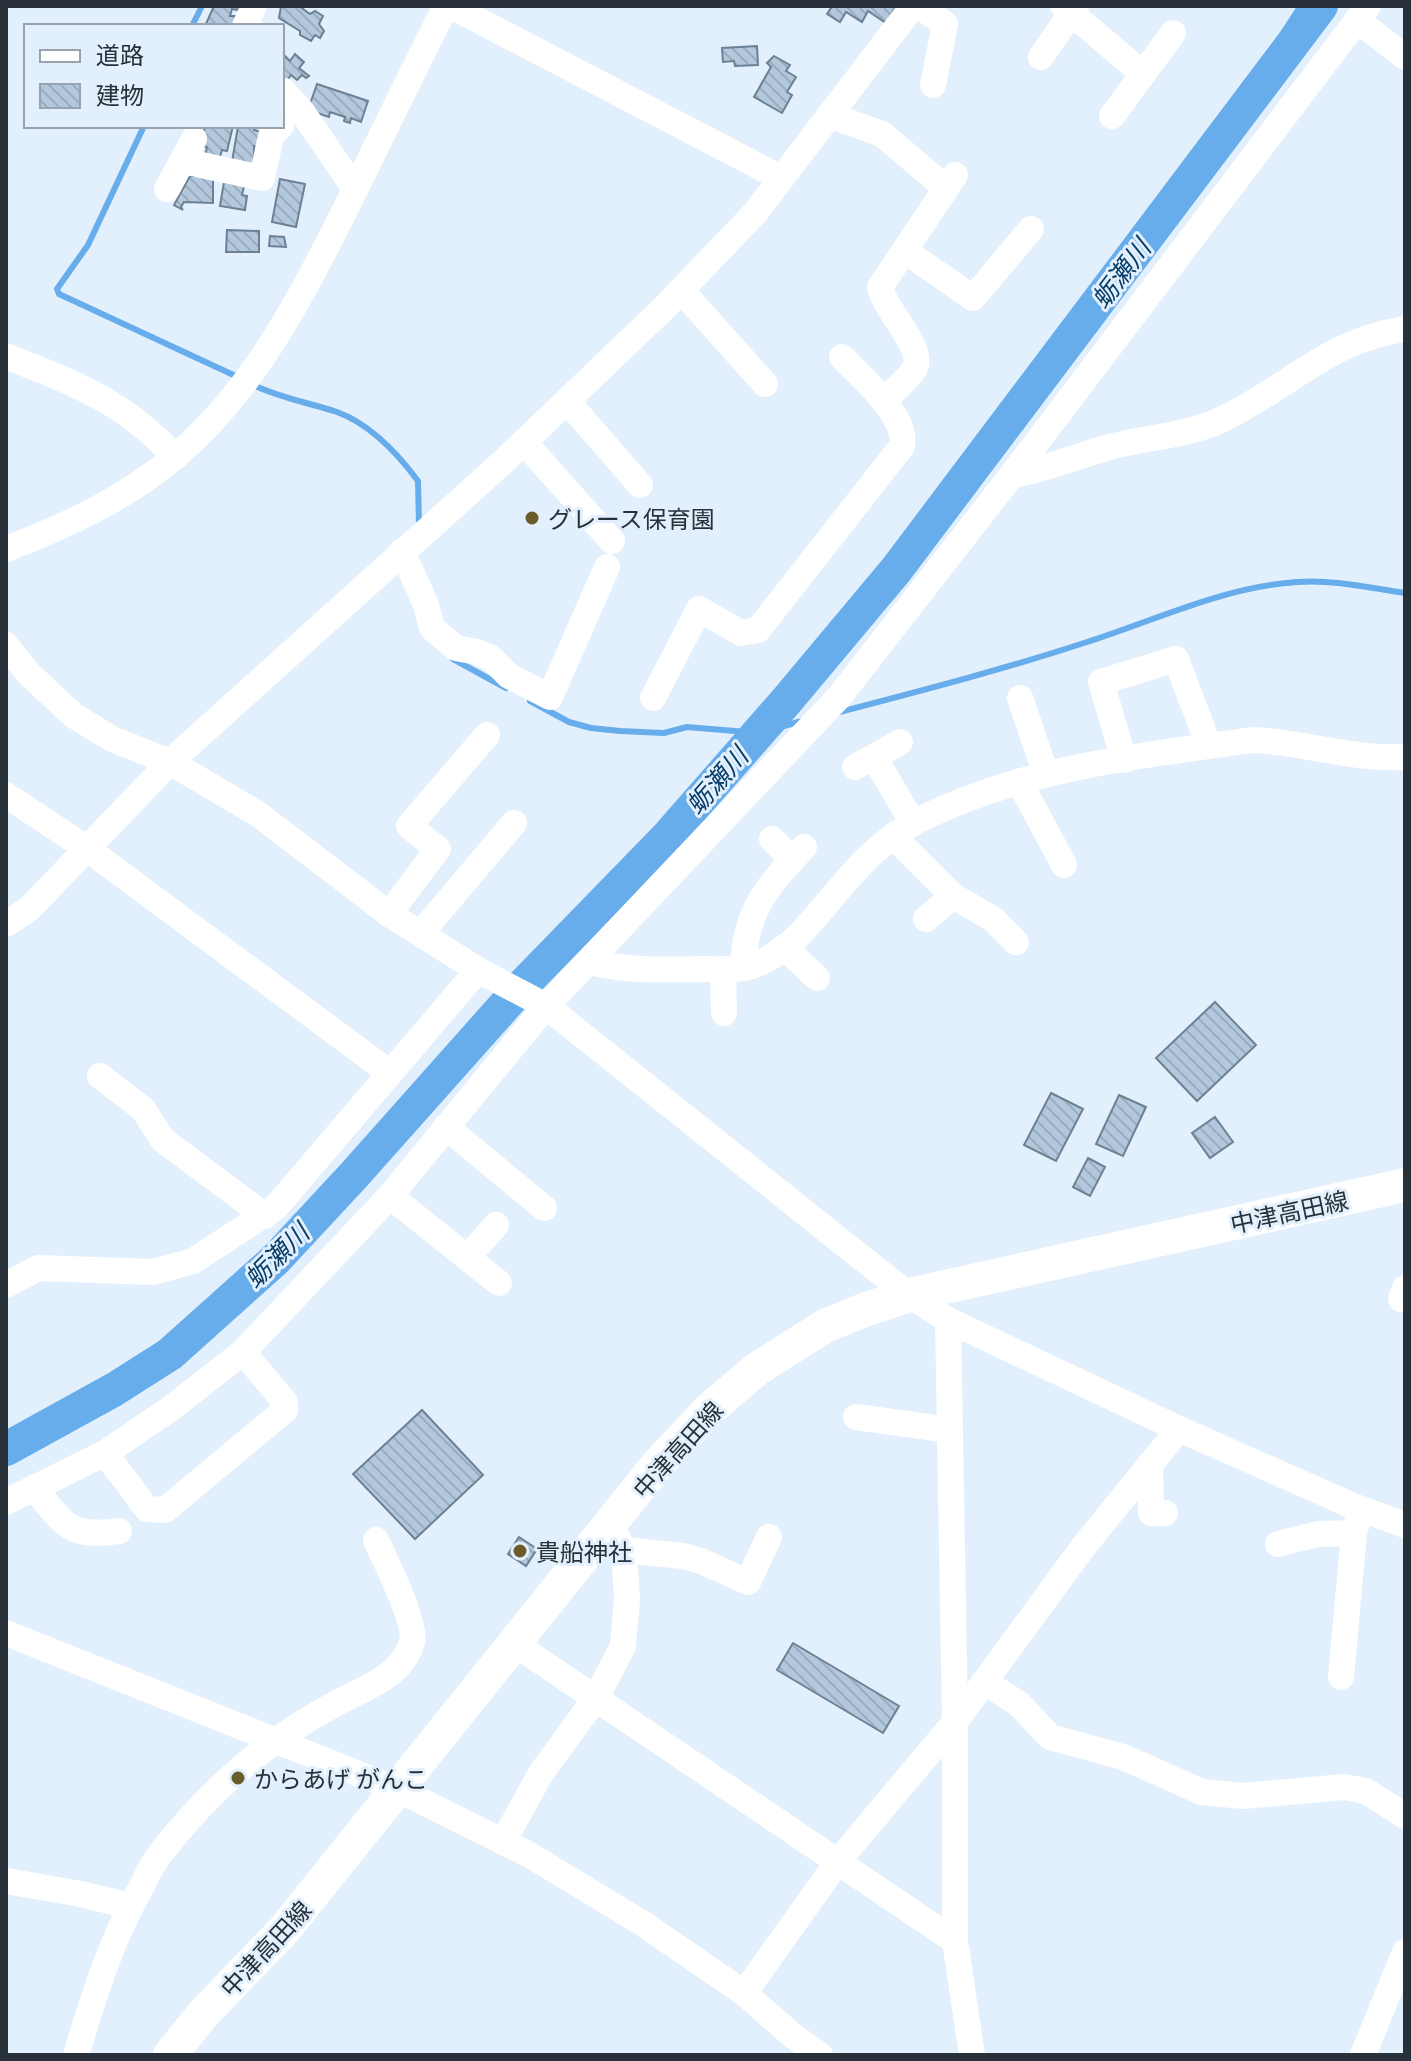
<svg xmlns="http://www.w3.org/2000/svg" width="1411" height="2061" font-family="'Playfair Display','Noto Sans JP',serif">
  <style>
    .water { fill: #67aceb }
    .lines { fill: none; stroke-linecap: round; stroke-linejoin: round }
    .stream { stroke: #67aceb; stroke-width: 6 }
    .river { stroke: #67aceb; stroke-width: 34 }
    .building { fill: url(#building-back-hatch); stroke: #6d8194; stroke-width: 2 }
    .minor { stroke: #fff; stroke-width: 26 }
    .major { stroke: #fff; stroke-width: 34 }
    .poi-dot { fill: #6a5d2a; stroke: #e2effc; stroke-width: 3 }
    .labels { text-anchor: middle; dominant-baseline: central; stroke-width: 6; stroke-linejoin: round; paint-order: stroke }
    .poi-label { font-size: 24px; fill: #283139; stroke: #e2effc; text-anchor: start }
    .street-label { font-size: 24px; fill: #283139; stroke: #e2effc }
    .water-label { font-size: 26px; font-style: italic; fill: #093e67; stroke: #e2effc }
  </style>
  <defs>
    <pattern id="building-back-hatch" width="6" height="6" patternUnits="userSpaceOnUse" patternTransform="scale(2)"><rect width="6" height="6" fill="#b3c8dd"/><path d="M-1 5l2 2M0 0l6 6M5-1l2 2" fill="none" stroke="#9aacbe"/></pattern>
  </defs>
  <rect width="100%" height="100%" fill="#e2effc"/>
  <path class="water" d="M1297,6H1338L1291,63L1270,48Z"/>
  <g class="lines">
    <g class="stream">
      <path d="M192,26L202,6"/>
      <path d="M144,126L88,245L57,289L59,294L240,378"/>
      <path d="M253,385C283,399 307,402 337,412C370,424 398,454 418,481L419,525"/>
      <path d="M453,659L506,688"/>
      <path d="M530,701L569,722L591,728L620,731L664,733L687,727L759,733L802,721"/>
      <path d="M836,713C920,691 1005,669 1087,642C1156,620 1223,587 1297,582C1332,579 1370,588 1405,593"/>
      <path d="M6,1446L11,1447"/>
    </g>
    <path class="river" d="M6,1449L115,1389L170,1354L276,1259L354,1175L524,984L669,835L788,699L896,570L1321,6"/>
  </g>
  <g class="building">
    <path d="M214,6H239L238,10L232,9L230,16H237L234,24L205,26Z"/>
    <path d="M281,6H299L310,14L315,11L323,16L319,24L324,31L320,38L315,35L311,41L300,35V31L279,18Z"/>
    <path d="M829,6H896L886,23L868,11L862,22L846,12L840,22L827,14L831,8Z"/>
    <path d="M757,46L758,65L735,66L734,61L723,62L722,48Z"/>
    <path d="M295,54L304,62L299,68L309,76L306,78L302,75L297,80L291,75L288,79L283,77L282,59L285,56L290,61Z"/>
    <path d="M774,56L790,65L786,71L796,77L787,92L792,95L782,113L754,97L771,67L767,63Z"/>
    <path d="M317,84L368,101L361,122L351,118L350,123L344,121L345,117L330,112L329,117L308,110Z"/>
    <path d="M205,126H233L227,151L222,150L219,160L205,156L207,147L201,146Z"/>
    <path d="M238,126H255L254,130L261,132L259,147L254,146V166L232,162Z"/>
    <path d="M190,176H213V203L184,202L181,207L183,210L174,205Z"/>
    <path d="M280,179L305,184L296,227L272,222Z"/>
    <path d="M224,182L244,186L242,195L247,196L245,210L220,206Z"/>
    <path d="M227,230L259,231V252H226Z"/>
    <path d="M270,236L284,237L286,247L269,246Z"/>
    <path d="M1215,1002L1256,1045L1197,1101L1156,1058Z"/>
    <path d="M1051,1093L1083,1109L1056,1161L1024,1145Z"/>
    <path d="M1119,1095L1146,1107L1123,1156L1096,1144Z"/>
    <path d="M1215,1117L1233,1142L1210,1158L1192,1133Z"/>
    <path d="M1088,1158L1105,1167L1090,1196L1073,1187Z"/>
    <path d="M422,1410L483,1475L415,1539L353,1474Z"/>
    <path d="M519,1537L537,1549L526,1566L508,1554Z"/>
    <path d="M793,1643L899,1706L883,1733L777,1670Z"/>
  </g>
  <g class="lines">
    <g class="minor">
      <path d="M451,6L781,178"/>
      <path d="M919,6L945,24L933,85"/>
      <path d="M1063,6L1143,74L1173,33"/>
      <path d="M1357,20L1405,57"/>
      <path d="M245,26L254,6"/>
      <path d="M1041,57L1076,6"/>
      <path d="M282,90L301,110L355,189"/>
      <path d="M829,115L882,134L946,188"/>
      <path d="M1112,116L1143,74"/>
      <path d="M183,161L262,178L271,136L281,126"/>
      <path d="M167,189L194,139"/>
      <path d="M905,251L973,298L1031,229"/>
      <path d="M681,290L765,384"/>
      <path d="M6,356C74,383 124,401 175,457"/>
      <path d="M567,401L640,485"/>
      <path d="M884,401C893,391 908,380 915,368C925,347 884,310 880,287L955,175"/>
      <path d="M524,442L612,541"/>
      <path d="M1012,475C1044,470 1075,457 1106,448C1145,437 1189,436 1225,418C1290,386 1329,340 1405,329"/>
      <path d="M6,549C67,526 126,498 176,456C256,388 302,295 349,202C381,137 413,71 446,6"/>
      <path d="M402,551L426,605L432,628L456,648L477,652L491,658L509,676L550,697L607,567"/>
      <path d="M6,645L28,673L73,715L112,739L170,762L258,814L389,914L478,970L546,1006L858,1255L909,1295L948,1320L1179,1429L1353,1506L1405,1525"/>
      <path d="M653,698L699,609L741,633L758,630L902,446C908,416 861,377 842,357"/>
      <path d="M1020,698L1046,774"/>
      <path d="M874,757L900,742"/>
      <path d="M1124,760L1101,682L1176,659L1209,746"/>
      <path d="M855,767L874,757L913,823"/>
      <path d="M1019,781L1064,865"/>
      <path d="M6,795L86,848L390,1073"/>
      <path d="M893,836L953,896L926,919"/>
      <path d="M772,839L792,860"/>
      <path d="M953,896L993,919L1016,942"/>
      <path d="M389,914L438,849L409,826L487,735"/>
      <path d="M6,924L29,909L170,762L504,461L664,308L755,213L913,6"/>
      <path d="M421,933L514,823"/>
      <path d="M784,947L817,978"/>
      <path d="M590,962C627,971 665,970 704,969C719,969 737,971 752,966C770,960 789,946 802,932C839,892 868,846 919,820C1022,768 1139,756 1252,740C1304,742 1353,760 1405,757"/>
      <path d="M743,968C745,910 767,887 804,847"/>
      <path d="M723,969L724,1013"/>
      <path d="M100,1076L143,1109L163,1140L265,1216"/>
      <path d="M446,1127L544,1208"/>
      <path d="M390,1196L499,1283"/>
      <path d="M467,1258L496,1225"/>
      <path d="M6,1285L38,1268L153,1272L193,1261L276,1207L478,970"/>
      <path d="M1401,1299L1405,1288"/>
      <path d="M948,1320L955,1722V1941L972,2055"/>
      <path d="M856,1417L950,1430"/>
      <path d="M105,1453L147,1509L165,1510L285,1410V1402L243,1352"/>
      <path d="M1150,1464L1151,1513H1165"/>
      <path d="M34,1488C65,1525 68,1538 119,1531"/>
      <path d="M6,1502L105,1453L170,1409L243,1352L390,1196L546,1006L839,697L1012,475L1368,6"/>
      <path d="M616,1535L624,1550L683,1556L701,1561L748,1582L769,1537"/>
      <path d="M1278,1544L1318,1534L1354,1533"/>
      <path d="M6,1633L399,1790L528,1854L642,1923L744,1993L792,2035L820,2055"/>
      <path d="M515,1644L955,1941"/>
      <path d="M1341,1677L1354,1533L1361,1509"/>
      <path d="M985,1682L1019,1704L1050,1737L1123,1757L1202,1792L1243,1796L1344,1787L1366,1791L1405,1816"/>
      <path d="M503,1842L541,1773L596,1698L623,1646L627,1599L624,1550"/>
      <path d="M6,1881L81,1894L130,1906"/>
      <path d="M744,1993L839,1860L955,1722L1084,1546L1179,1429"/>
      <path d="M76,2055C94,1996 111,1939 142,1886C147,1875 153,1863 160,1854C208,1792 269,1738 339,1702C367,1687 402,1676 412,1642C417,1623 385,1560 376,1540"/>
      <path d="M1363,2055L1405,1952"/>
    </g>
    <path class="major" d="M170,2055L204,2013L284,1930L658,1464L710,1409L757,1369L825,1326L864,1310L909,1295L1405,1185"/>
  </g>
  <g class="poi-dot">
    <circle cx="532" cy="518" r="8"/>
    <circle cx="520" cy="1551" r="8"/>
    <circle cx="238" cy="1778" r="8"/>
  </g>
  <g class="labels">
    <g class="poi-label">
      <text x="548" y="518">グレース保育園</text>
      <text x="536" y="1551">貴船神社</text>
      <text x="254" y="1778">からあげ がんこ</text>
    </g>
    <g class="street-label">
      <text transform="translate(1289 1211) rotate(-12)">中津高田線</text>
      <text transform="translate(677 1449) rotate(-48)">中津高田線</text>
      <text transform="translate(265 1948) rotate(-47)">中津高田線</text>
    </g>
    <g class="water-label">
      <text transform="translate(1120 273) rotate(-53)">蛎瀬川</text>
      <text transform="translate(716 780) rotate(-49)">蛎瀬川</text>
      <text transform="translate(276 1255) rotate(-45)">蛎瀬川</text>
    </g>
  </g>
  <rect width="1411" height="2061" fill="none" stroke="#283139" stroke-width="16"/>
  <rect x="24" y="24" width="260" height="104" fill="#e2effc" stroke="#98a3ae" stroke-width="2"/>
  <rect x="40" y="50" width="40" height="12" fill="#ffffff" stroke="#98a3ae" stroke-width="2"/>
  <text x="96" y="64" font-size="24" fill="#283139">道路</text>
  <rect x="40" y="84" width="40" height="24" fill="url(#building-back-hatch)" stroke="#98a3ae" stroke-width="2"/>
  <text x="96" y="104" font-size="24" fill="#283139">建物</text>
</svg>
